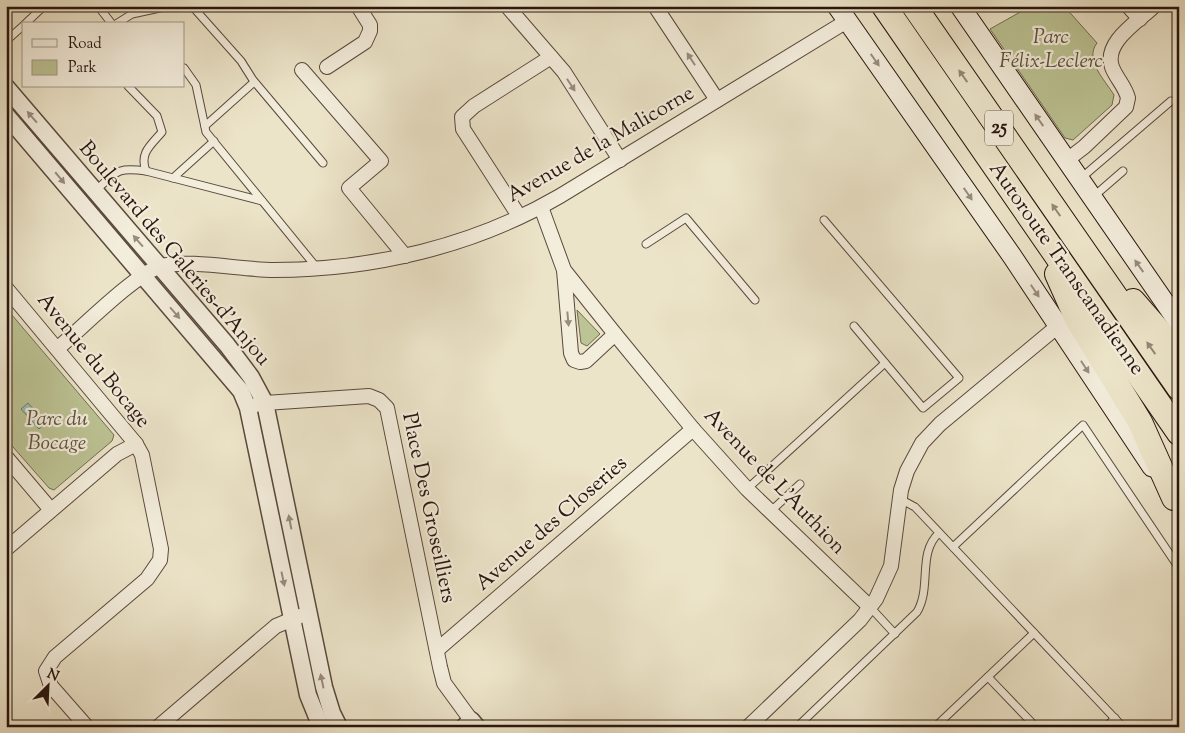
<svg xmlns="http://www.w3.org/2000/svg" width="1185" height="733" font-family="'Sorts Mill Goudy',serif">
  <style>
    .green { fill: #bcc394; stroke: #726c51 }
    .water { fill: #99bfb2; stroke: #6c7b70 }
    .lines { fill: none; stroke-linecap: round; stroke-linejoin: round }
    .service-casing { stroke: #59493d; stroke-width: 9 }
    .minor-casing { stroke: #59493d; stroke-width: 16 }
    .tertiary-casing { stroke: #59493d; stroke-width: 19 }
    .secondary-casing { stroke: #28150e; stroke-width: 21 }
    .motorway-casing { stroke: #28150e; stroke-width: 26 }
    .service { stroke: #f3eddc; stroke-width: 7 }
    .minor { stroke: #f3eddc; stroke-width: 14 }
    .tertiary { stroke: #f3eddc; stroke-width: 16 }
    .secondary { stroke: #f3eddc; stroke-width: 19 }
    .motorway { stroke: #ece4c9; stroke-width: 24 }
    .oneway { fill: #988c7f }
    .oneway2 { fill: #948775 }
    .labels { text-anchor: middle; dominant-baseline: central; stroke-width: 4.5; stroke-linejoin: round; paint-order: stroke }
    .shield { fill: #f3eddc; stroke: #65564c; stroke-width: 1 }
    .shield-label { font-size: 20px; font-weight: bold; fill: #28150e }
    .park-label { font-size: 21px; font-style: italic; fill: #5c523d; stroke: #f3eddc }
    .street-label { font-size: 21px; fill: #28150e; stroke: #f3eddc }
  </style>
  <rect width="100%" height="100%" fill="#ece4c9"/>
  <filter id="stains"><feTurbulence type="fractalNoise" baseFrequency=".004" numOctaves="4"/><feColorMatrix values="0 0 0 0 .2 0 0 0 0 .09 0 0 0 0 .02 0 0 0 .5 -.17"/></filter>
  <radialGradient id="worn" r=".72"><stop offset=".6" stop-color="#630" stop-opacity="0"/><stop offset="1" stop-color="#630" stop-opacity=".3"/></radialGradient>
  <g class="green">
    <path d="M1031,6H1064L1097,43C1084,60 1105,80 1114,95L1112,105L1073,140L1065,138L990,29Z"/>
    <path d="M6,308L114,435L112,441L54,490L49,488L6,439Z"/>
    <path d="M577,310L600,334L587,346L581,343Z"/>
  </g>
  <path class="water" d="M28,403L46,423L39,429L21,409Z"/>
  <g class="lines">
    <g class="service-casing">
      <g id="service">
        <path d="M98,6L112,24"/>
        <path d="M192,6L241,61L253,80L323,163"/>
        <path d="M25,24L44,6"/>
        <path d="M116,24L132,14L169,6"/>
        <path d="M6,41L24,25"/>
        <path d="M184,68L196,85L206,132L317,268"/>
        <path d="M128,86L157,116L162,132C151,145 139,153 146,171L262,201"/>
        <path d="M205,126L254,82"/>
        <path d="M173,178L214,141"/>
        <path d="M1080,179L1171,101"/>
        <path d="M95,191C117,172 115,167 146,171"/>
        <path d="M1093,197L1123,171"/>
        <path d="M824,220L959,378L923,408L854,326"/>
        <path d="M646,244L686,218L755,300"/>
        <path d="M1167,305L1179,296"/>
        <path d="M747,489L885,363"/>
        <path d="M900,499L915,507L1123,727"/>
        <path d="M771,511L800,484"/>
        <path d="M953,547L1083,425L1179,568"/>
        <path d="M870,607L895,634"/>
        <path d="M988,677L1036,727"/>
        <path d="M797,727L917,612C932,587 917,553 939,533"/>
        <path d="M935,727L1034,633"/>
        <path d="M1106,727L1115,718"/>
      </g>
    </g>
    <g class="minor-casing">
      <g id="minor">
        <path d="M507,6L564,72L620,160"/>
        <path d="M655,6L717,100"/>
        <path d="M1128,6L1140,19"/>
        <path d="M327,67L365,42L370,31V25L358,6"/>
        <path d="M302,70L381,161L349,188L405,256"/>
        <path d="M1067,160L1084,147L1126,107L1128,98C1125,86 1116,78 1112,67C1103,42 1139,21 1154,6"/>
        <path d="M541,207L564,270L615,334L693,429L747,489L870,607"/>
        <path d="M519,216L463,129L462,117L474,106L551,57"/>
        <path d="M564,270L571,353L574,360L580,362L586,361L615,334"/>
        <path d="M6,288L136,444L142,455L161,549L160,560L147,579L55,657L46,671L51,686L87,727"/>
        <path d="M58,348C81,329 135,274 161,266C188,259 244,270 274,270C373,270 474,246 560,196L847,21"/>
        <path d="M256,405L265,403L369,396L379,400L387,408L440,667L444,683L471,720"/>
        <path d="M6,457L51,510"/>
        <path d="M6,549L117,454L136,444"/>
        <path d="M437,650L693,429"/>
        <path d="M158,727L276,626L300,616"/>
        <path d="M748,727L860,620L876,599L891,566L901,490L907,471L922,443L940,424L1058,326"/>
      </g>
    </g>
    <g class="tertiary-casing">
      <g id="tertiary">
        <path d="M6,87L227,345L251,377L265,403L324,687L332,713L339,727"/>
        <path d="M6,115L241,391L248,408L308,695L321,727"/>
        <path d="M464,727L471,720L477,727"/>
      </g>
    </g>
    <g class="secondary-casing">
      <g id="secondary">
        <path d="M837,6L1012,256L1152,467"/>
        <path d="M960,6L1179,323"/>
      </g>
    </g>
    <g class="motorway-casing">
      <g id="motorway">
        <path d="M884,6L1179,433"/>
        <path d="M914,6L1179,388"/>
        <path d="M1057,274L1077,319L1140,422L1174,498"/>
        <path d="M1133,301L1179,354"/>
      </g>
    </g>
    <use href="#service" class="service"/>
    <use href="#minor" class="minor"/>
    <use href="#tertiary" class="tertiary"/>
    <use href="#secondary" class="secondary"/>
    <use href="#motorway" class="motorway"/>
  </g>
  <defs><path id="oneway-solid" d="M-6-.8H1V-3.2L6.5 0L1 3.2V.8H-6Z" transform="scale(1.25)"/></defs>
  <g class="oneway">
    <use href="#oneway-solid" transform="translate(691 59) rotate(-123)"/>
    <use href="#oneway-solid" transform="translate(875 60) rotate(55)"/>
    <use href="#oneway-solid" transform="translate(571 85) rotate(57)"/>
    <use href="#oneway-solid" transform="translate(32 117) rotate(-131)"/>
    <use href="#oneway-solid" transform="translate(1039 120) rotate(-125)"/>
    <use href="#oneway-solid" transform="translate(60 178) rotate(50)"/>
    <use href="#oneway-solid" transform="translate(968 194) rotate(55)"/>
    <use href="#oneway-solid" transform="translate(138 241) rotate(-131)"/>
    <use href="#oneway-solid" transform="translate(1139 266) rotate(-125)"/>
    <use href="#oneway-solid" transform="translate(1035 291) rotate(56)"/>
    <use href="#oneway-solid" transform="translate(175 313) rotate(49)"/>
    <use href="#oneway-solid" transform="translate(568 319) rotate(85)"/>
    <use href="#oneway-solid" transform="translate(1085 367) rotate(57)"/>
    <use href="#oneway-solid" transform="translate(290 522) rotate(-101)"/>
    <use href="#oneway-solid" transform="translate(283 579) rotate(78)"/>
    <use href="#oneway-solid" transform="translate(322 681) rotate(-102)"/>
  </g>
  <g class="oneway2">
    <use href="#oneway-solid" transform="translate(963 76) rotate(-125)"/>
    <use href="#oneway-solid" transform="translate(1056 210) rotate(-125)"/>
    <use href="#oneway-solid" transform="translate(1151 348) rotate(-125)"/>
  </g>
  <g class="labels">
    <rect class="shield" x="985" y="110.5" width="28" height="35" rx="4"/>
    <g class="shield-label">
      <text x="999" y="128">25</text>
    </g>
    <g class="park-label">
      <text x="1051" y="38">Parc<tspan x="1051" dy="24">Félix-Leclerc</tspan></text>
      <text x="57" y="420">Parc du<tspan x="57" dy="24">Bocage</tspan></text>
    </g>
    <g class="street-label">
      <text transform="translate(601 145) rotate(-30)">Avenue de la Malicorne</text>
      <text transform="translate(174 254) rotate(50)">Boulevard des Galeries-d'Anjou</text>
      <text transform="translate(1066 269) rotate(55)">Autoroute Transcanadienne</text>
      <text transform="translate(93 361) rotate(51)">Avenue du Bocage</text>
      <text transform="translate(774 482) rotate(46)">Avenue de L'Authion</text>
      <text transform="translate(428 508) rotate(78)">Place Des Groseilliers</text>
      <text transform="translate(552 524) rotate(-41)">Avenue des Closeries</text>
    </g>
  </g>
  <rect width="1185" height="733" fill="none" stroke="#ece4c9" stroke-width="25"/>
  <rect x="8" y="8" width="1170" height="718" fill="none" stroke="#28150e" stroke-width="2.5"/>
  <rect x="12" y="12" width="1160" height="708" fill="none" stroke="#28150e"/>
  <rect x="22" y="22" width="162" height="65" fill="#f3eddc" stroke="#a2978a"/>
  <rect x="32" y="39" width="25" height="8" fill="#f3eddc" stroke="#a2978a"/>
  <text x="68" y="48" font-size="15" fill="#28150e">Road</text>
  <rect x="32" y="60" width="25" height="15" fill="#bcc394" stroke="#a2978a"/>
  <text x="68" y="72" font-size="15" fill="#28150e">Park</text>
  <g transform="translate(48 686) rotate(24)" stroke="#f3eddc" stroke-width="4" paint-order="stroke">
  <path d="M0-4L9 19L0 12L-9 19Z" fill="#28150e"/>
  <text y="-8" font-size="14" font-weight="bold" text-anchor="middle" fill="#28150e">N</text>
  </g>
  <rect width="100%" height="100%" filter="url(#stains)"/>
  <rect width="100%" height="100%" fill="url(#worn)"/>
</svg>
